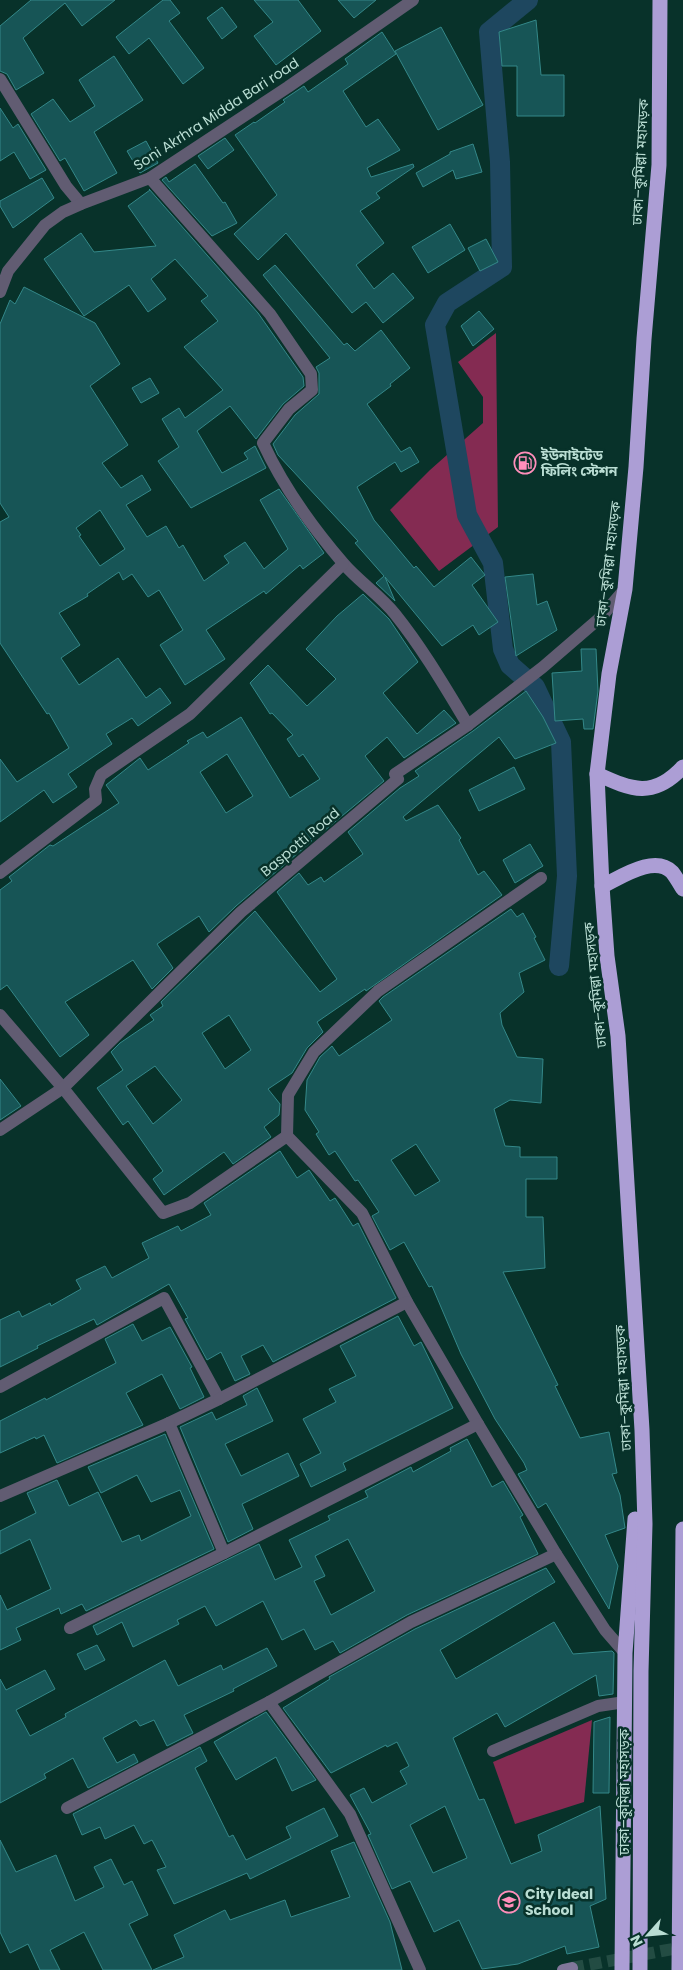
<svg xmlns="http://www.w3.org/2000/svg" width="683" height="1970" font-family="Poppins,'Noto Sans Bengali',sans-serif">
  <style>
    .green { fill: #842b52 }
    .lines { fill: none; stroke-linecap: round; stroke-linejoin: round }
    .canal { stroke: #1e475f; stroke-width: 20 }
    .building { fill: #175556; stroke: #348889; fill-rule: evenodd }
    .secondary-tunnel { stroke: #234c43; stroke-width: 12; stroke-dasharray: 12 6; stroke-linecap: butt }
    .street { stroke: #615c72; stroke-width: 12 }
    .secondary { stroke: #80779a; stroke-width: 12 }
    .highway { stroke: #ac9ed5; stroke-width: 15 }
    .labels { text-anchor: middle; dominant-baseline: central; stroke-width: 5; stroke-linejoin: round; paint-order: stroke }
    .street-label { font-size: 14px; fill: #b9ddd3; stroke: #08322a }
    .poi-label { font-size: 14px; font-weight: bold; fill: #b9ddd3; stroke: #08322a; text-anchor: start }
  </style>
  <rect width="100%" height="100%" fill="#08322a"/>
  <g class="green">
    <path d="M496,333L498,527L439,571L390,510L430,470L483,423V397L458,362Z"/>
    <path d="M592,1720L584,1802L515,1824L493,1762Z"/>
  </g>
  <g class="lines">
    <path class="canal" d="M528,0L489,32L500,162L502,267L447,303L435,325L467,515L493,563L503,649L510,665L535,687L561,742L567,876L559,966"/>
  </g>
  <g class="building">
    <path d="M31,0H115L82,26L65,3L23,38L44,73L16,90L7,74L0,71V26Z"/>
    <path d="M163,0H170L180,13L169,21L204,68L183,84L149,38L129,54L116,37Z"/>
    <path d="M254,0H298L321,31L276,65L254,36L273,22Z"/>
    <path d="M338,0H376L354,18Z"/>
    <path d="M222,7L237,27L222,39L207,18Z"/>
    <path d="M536,20L541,75H564V116H517V66H502L499,32Z"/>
    <path d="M441,27L483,105L438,130L395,51Z"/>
    <path d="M382,32L396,54L343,91L366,127L378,119L400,150L367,168L371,177L413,164L414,167L376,193L380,198L360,211L384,243L356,265L374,289L393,273L414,298L383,323L366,302L352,313L286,233L258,260L234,234L277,195L235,135L254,122L255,123L285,102L283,100L304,86L308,92L348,64L345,59Z"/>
    <path d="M114,56L143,100L94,132L117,173L84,191L65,158L60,161L31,114L53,99L70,122L95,106L79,80Z"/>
    <path d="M0,108L13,128L18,124L46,170L30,179L14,152L0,161Z"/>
    <path d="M225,138L234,150L208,169L198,156Z"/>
    <path d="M146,141L158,163L140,173L127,151Z"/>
    <path d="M473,144L482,172L456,179L453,170L423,187L416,173L450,154V152Z"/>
    <path d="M195,164L223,203L225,202L237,223L212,236L162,180L166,177L169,182Z"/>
    <path d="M42,178L54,198L13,228L0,206V201Z"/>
    <path d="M149,189L258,313L303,377L304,386L283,404L256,439L230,406L197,431L222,473L248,459L244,453L255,446L266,468L191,508L158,461L179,447L162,419L179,408L185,418L223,390L184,347L218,321L201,301L208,296L175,259L151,279L166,299L148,312L129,285L84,316L44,259L81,233L94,252L156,246L128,206L150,190Z"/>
    <path d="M450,224L465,250L428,273L412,247Z"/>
    <path d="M486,239L498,262L480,271L468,248Z"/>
    <path d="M275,265L344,345L347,343L355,351L381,330L410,368L390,384L391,386L367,404L401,452L410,447L419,462L401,472L395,462L357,487L374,520L414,568L416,566L434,587L471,557L485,575L472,585L498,622L479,635L473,625L442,646L385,577L395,601L376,583L384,576L355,543L358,541L278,455L273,444L295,415L319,394V373L316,367L330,358L263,275Z"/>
    <path d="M24,287L95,323L120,364L90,386L128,445L102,463L121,488L142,475L151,490L126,505L147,537L166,526L179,548L183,545L204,581L229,563L224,556L245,542L264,569L288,549L260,500L279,489L324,553L303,569L300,565L266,594L264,591L206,630L225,659L185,685L160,645L183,630L159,590L148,597L132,574L123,580L119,572L87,594L88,596L59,613L80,645L61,658L79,685L118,658L146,698L160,688L171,703L138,726L132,718L106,734L112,744L68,774L77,787L53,803L44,790L0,822V759L17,782L69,748L49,713L47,714L0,643V522L9,517L0,503V324L10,300L15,304ZM100,510L125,549L100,566L79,536L81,535L76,528Z"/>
    <path d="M479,311L494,329L473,346L461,326Z"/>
    <path d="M150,378L159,393L141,403L132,388Z"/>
    <path d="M533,574L537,605L547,601L557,630L516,656L505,577Z"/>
    <path d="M363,594L389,619L418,662L383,693L417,734L444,710L456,723L404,758L387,737L365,756L384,781L324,831L310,839L312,841L236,906L209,932L199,916L157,944L173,968L152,989L133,960L65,1002L89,1035L60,1057L7,985L0,990V890L12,881L9,877L50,845L53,846L119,803L106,785L140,758L148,770L189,743L187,741L203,732L207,738L241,717L290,798L320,779L303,754L299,757L287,739L293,735L272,713L270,714L250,683L268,665L307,706L336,679L306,649L337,616ZM227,754L253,796L226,813L200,772Z"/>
    <path d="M581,649H596L598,691L593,729H584L583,719L555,721L552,673L582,671Z"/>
    <path d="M526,691L543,717L556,743L515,759L499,737L403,817L406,821L438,805L461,838L459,840L478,875L484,871L502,895L366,991L365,989L317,1022L323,1032L307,1048L292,1073L268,1089L280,1104L279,1115L264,1127L271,1137L233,1164L224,1152L164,1195L153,1179L163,1171L128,1121L123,1125L97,1088L123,1070L111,1052L120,1043L154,1020L150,1015L163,1006L161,1002L255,911L320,992L337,979L277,892L299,873L308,885L321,877L324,882L363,854L348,832L400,788L419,776L415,771L473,731ZM229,1015L251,1050L225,1069L202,1033ZM155,1066L182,1100L153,1124L126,1086Z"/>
    <path d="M514,767L525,789L479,811L469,790Z"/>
    <path d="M530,844L543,866L515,883L503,860Z"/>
    <path d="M511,909L517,917L523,913L536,937L534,938L545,960L519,973L524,992L500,1013L502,1025L517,1057L543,1059L541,1103L510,1100L494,1109L505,1146L520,1147V1157H557V1179H526V1217H543L545,1268L503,1272L558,1385L555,1386L580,1438L609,1432L617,1473L612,1474L620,1495L625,1528L605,1535L618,1566L609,1609L546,1503L538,1508L518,1474L527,1470L524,1463L495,1419L461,1354L432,1286L429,1287L404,1242L390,1250L372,1216L379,1212L358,1180L355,1181L335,1151L329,1155L316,1134L319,1132L305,1110L307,1080L320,1057L332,1046L339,1056L392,1020L379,1001L383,997ZM416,1144L440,1181L415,1196L391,1160Z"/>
    <path d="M0,1079L21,1106L0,1120Z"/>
    <path d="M280,1151L297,1178L309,1170L330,1201L335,1198L353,1226L358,1223L396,1298L273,1362L263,1345L241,1356L250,1374L235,1381L221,1352L207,1360L185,1319L188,1318L169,1284L97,1325L94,1319L37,1346L38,1348L0,1367V1320L19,1311L22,1317L50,1303L51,1306L81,1289L76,1280L105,1266L112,1278L149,1258L142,1243L178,1226L181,1231L211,1215L204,1203Z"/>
    <path d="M398,1316L414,1346L421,1342L453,1408L343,1463L346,1470L311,1487L300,1464L321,1453L303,1419L336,1402L329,1389L356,1376L340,1346Z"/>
    <path d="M133,1324L142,1341L170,1327L192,1367L190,1368L204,1397L180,1409L162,1374L126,1393L143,1425L57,1463L44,1435L36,1439L35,1437L0,1453V1421L45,1398L46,1400L116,1363L105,1339Z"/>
    <path d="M257,1388L273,1421L225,1444L241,1476L288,1453L299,1476L242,1504L253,1529L228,1542L180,1427L212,1412L216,1420L247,1405L243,1396Z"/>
    <path d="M165,1434L214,1549L86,1611L82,1604L61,1614L59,1608L16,1628L21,1640L0,1650V1595L7,1610L51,1589L30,1539L0,1554V1531L36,1513L27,1493L57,1480L69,1506L98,1492L122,1542L139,1535L141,1541L191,1516L180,1490L151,1502L137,1475L101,1493L88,1467Z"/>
    <path d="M467,1439L492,1487L503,1481L523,1515L520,1517L538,1554L407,1615L340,1653L333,1641L315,1650L304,1629L282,1640L263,1601L216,1626L205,1606L177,1620L179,1624L133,1647L122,1622L97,1635L93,1626L259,1544L275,1580L302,1567L289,1540L330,1520L328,1516L368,1497L365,1491L411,1467L413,1472L451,1451L450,1448ZM348,1539L375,1591L331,1615L314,1581L325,1576L315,1556Z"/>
    <path d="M546,1568L555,1582L440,1650L456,1679L554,1622L573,1654L612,1651L614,1653L613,1694L599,1696L596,1675L505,1727L497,1713L453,1738L479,1800L484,1799L511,1864L542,1851L538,1835L600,1806L606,1899L590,1906L599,1947L567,1954L565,1946L518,1964L482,1969L459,1920L434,1932L410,1881L392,1889L368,1835L371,1834L350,1795L364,1788L372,1803L407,1784L400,1771L409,1766L397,1742L387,1747L386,1745L331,1773L283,1708L330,1679L329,1677L415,1629ZM445,1806L467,1858L433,1873L410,1825Z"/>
    <path d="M97,1645L105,1660L85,1670L77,1654Z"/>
    <path d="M267,1648L277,1666L233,1689L234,1691L184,1715L193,1733L167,1746L154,1720L140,1726L136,1720L103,1738L117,1763L134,1754L138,1762L88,1788L73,1758L44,1774L46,1778L0,1803V1679L6,1690L45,1670L55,1689L16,1710L30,1736L66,1717L65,1714L165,1660L178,1686L221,1665L223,1670Z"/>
    <path d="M266,1712L269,1716L316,1780L292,1791L276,1757L236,1780L214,1742Z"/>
    <path d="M610,1717L609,1793H593L594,1722Z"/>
    <path d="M200,1747L207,1761L195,1768L229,1837L233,1835L246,1860L291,1838L286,1827L324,1808L338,1836L250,1879L247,1873L174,1904L157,1870L166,1867L152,1840L144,1844L134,1825L105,1839L100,1827L82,1835L73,1814Z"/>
    <path d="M0,1840L16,1872L56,1855L75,1901L104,1887L94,1867L111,1859L124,1885L132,1881L148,1915L129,1924L152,1970H103L84,1932L50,1950L60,1970H40L28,1944L10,1953L0,1932Z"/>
    <path d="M354,1842L390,1922L402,1970H153L184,1957L174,1935L225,1910L230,1920L285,1900L291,1917L350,1897L331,1851Z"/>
  </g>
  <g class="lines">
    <path class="secondary-tunnel" d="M572,1968L683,1947"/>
    <g class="street">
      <path d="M0,79L66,186L81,204"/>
      <path d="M150,178L270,314L311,374L312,390L289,409L263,443C282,484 313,528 343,563C358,581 380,595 395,614C423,649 445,687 468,725"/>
      <path d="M0,292L8,271L45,225L63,212L81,204L150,178L288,87L413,0"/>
      <path d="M0,873L96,800L95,789L101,775L190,714L343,564"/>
      <path d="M0,1015L63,1088L163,1213L190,1203L287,1136L362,1213L407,1302L478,1424L556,1554L605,1630L625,1653"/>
      <path d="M0,1130L63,1088L241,912L398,779L395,774L468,725L543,667L601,617L625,589"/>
      <path d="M287,1136L288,1095L314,1052L378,991L541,878"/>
      <path d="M0,1387L164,1298L219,1399L169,1423L224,1553"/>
      <path d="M219,1399L407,1302"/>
      <path d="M0,1496L169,1423"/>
      <path d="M70,1628L224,1553L478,1424"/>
      <path d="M269,1702L350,1814L420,1970"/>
      <path d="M493,1751L598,1706L625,1702"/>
      <path d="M67,1808L269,1702L411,1622L556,1554"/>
    </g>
    <path class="secondary" d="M563,1970L572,1968"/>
    <g class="highway">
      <path d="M597,774C632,790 653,799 683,767"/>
      <path d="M602,886C620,878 654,854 672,872C676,877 680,884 683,889"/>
      <path d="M622,1970L625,1653L635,1519"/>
      <path d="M640,1970L641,1671L645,1524L642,1430L618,1036L607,956L602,886L597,774L609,674L625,589L636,467L644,339L659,165L660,0"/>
      <path d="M679,1970L683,1529"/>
    </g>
  </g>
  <defs>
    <g id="fuel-ring" transform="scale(1.125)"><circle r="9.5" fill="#08322a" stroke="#ff8eba" stroke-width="1.5"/><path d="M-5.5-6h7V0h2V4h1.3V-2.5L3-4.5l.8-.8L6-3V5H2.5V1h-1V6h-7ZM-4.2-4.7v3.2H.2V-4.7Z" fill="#ff8eba"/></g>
    <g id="school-ring" transform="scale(1.125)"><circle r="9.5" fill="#08322a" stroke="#ff8eba" stroke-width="1.5"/><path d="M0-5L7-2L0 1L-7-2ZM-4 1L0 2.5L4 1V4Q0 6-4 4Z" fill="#ff8eba"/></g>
  </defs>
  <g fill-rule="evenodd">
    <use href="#fuel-ring" x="525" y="463"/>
    <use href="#school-ring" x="509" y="1902"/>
  </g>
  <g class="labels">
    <g class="street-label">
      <text transform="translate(216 114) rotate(-33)">Soni Akrhra Midda Bari road</text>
      <text transform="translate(640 162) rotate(-87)">ঢাকা–কুমিল্লা মহাসড়ক</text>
      <text transform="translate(608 564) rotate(-83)">ঢাকা–কুমিল্লা মহাসড়ক</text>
      <text transform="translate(300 842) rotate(-40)">Baspotti Road</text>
      <text transform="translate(595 985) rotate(-96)">ঢাকা–কুমিল্লা মহাসড়ক</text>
      <text transform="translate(623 1388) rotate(-93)">ঢাকা–কুমিল্লা মহাসড়ক</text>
      <text transform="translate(624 1792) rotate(-90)">ঢাকা–কুমিল্লা মহাসড়ক</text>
    </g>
    <g class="poi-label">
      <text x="541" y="455">ইউনাইটেড<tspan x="541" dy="16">ফিলিং স্টেশন</tspan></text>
      <text x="525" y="1894">City Ideal<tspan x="525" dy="16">School</tspan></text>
    </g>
  </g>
  <g transform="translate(648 1935) rotate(243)" stroke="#08322a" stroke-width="4" paint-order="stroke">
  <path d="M0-4L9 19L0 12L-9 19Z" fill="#b9ddd3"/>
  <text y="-8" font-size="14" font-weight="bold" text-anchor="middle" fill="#b9ddd3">N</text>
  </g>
</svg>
